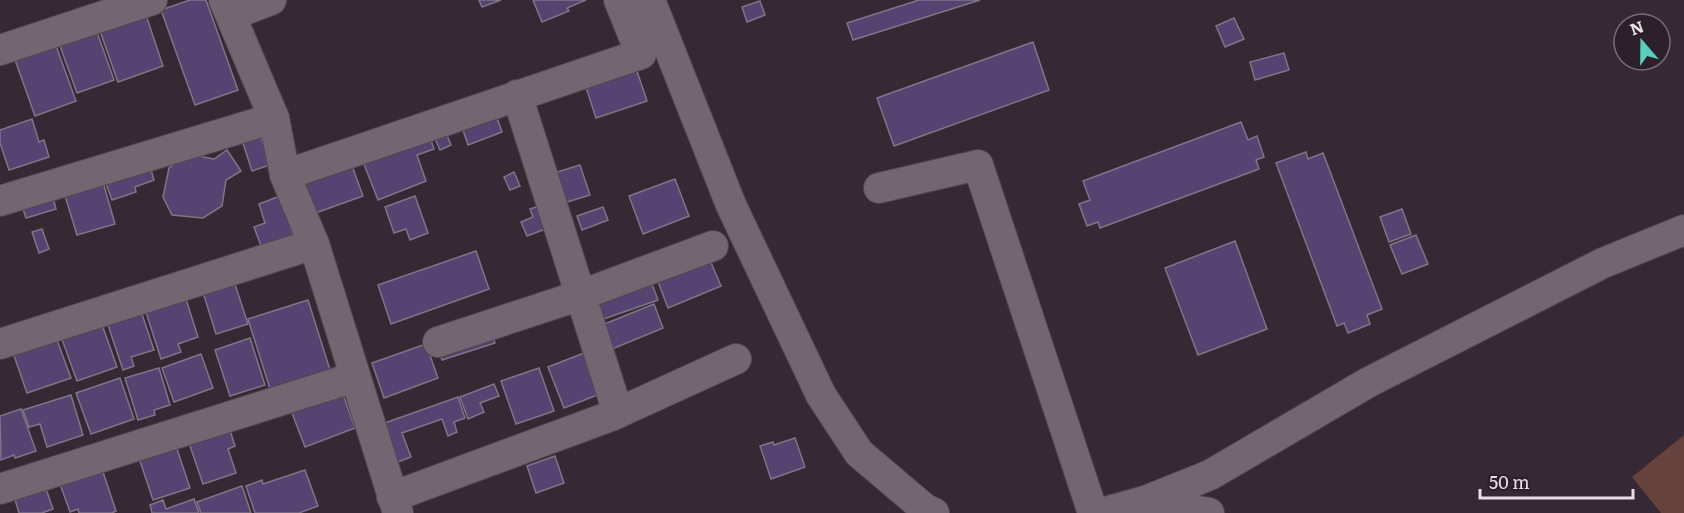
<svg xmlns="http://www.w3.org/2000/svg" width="1684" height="513" font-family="Literata,serif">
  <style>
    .green { fill: #65423b }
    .building { fill: #574372; stroke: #7c7686; stroke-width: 1.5 }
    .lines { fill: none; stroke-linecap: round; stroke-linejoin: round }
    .minor-casing { stroke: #524750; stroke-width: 32 }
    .minor { stroke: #746671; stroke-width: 30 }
  </style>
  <rect width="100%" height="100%" fill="#362934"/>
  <path class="green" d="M1684,435V513H1661L1632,477Z"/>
  <g class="building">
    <path d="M190,0H206L238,90L195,105L161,10Z"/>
    <path d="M479,0H501L482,7Z"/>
    <path d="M533,0H586L567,8L569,11L542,22Z"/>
    <path d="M919,0H980L853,40L847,23Z"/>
    <path d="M760,1L765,15L747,22L742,7Z"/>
    <path d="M146,15L163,66L118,82L100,31Z"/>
    <path d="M1234,18L1244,39L1225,47L1216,26Z"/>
    <path d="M97,32L114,80L77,93L60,46Z"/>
    <path d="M1033,42L1049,90L894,146L877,98Z"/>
    <path d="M55,43L76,101L35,116L14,57Z"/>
    <path d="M1284,53L1289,70L1255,80L1250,62Z"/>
    <path d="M633,59L647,101L596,118L582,75Z"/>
    <path d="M495,112L502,132L468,145L461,124Z"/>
    <path d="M32,119L39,142L44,140L49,157L9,170L0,143V130Z"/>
    <path d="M1241,122L1248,140L1257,136L1264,157L1256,160L1259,169L1100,228L1098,222L1087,226L1079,204L1090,200L1083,181Z"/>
    <path d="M443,125L451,145L440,150L431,130Z"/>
    <path d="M258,128L270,165L252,171L240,134Z"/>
    <path d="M427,129L434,149L417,155L426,181L378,200L360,154Z"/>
    <path d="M227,150L241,171L226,180L222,206L203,218L172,215L163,197L169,168L188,154L214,159Z"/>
    <path d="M1306,152L1308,159L1323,153L1382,309L1367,315L1370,324L1348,333L1344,323L1337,326L1276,163Z"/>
    <path d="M148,159L154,180L135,187L136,192L112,200L103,175Z"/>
    <path d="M351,163L363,196L310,215L298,181Z"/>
    <path d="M580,165L590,195L564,203L554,173Z"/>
    <path d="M514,172L520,186L510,190L504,177Z"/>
    <path d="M101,175L115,224L77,235L62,186Z"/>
    <path d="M675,179L689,216L643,234L629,196Z"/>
    <path d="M52,194L56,209L26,218L21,203Z"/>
    <path d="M280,196L293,235L261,246L254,227L265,223L259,204Z"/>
    <path d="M415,196L428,233L410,240L406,229L394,233L385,207Z"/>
    <path d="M539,206L548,228L527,236L521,222L533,217L530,209Z"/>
    <path d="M603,207L608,220L582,230L577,216Z"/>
    <path d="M1402,209L1411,234L1389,242L1380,217Z"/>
    <path d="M42,229L49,249L39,253L32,232Z"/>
    <path d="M1416,235L1428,264L1402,274L1390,245Z"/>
    <path d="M1235,241L1267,329L1198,355L1165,268Z"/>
    <path d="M476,251L489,289L391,324L378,285Z"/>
    <path d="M707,253L721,286L668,308L655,274Z"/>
    <path d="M232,275L248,324L216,334L201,286Z"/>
    <path d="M650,279L658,300L595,322L588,301Z"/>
    <path d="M184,293L198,337L178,344L181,352L161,359L144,306Z"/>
    <path d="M308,300L331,373L271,392L248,319Z"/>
    <path d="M654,304L663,328L612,349L602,325Z"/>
    <path d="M140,308L154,350L131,357L134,366L123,370L106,319Z"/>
    <path d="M99,316L117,367L77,381L59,331Z"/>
    <path d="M491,331L495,343L442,360L438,348Z"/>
    <path d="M54,332L71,378L27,393L11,347Z"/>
    <path d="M250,338L265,385L230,396L215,350Z"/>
    <path d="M426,344L438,378L384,398L372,363Z"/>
    <path d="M589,351L605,392L564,408L548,367Z"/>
    <path d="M201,354L213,388L174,402L162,368Z"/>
    <path d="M159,368L170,405L154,410L155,415L138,420L125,378Z"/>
    <path d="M539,368L554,411L516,424L501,381Z"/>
    <path d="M120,378L134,419L91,434L76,393Z"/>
    <path d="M494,384L499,396L480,403L484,412L468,419L460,397Z"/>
    <path d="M341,389L355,428L305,447L290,408Z"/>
    <path d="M71,395L83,435L47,447L40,424L29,427L23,410Z"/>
    <path d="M458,397L465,418L454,422L457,432L448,436L442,419L402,433L411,457L395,463L382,424Z"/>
    <path d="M21,409L36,451L15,458L14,455L1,460L0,416Z"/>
    <path d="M229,427L235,446L228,449L236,473L203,484L188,440Z"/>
    <path d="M795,438L805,467L771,479L760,446L773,442L774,445Z"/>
    <path d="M175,443L190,488L153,500L138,455Z"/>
    <path d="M555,456L564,483L536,493L527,466Z"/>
    <path d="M101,466L116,511L112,513H79L78,509L70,512L59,481Z"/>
    <path d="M305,470L318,506L299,513H255L246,486L262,480L263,484Z"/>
    <path d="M44,483L53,509L42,513H19L13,493Z"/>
    <path d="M242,486L251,513H201L197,502Z"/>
    <path d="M194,499L199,513H152L150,505L163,500L166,509Z"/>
  </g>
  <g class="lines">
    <g class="minor-casing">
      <g id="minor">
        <path d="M224,0L274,118L285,175L314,244L398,513"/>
        <path d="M650,0L731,205L821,395L859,453L925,509L934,513"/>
        <path d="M231,15L271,0"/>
        <path d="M0,50L152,0"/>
        <path d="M517,95L618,413"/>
        <path d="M285,175L641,54L619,0"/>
        <path d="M879,188L978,165L1093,513"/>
        <path d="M0,201L274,118"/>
        <path d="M438,342L581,295L713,246"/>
        <path d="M0,344L314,244"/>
        <path d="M0,489L355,377"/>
        <path d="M392,497L611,416L736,359"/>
        <path d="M1145,501L1209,513"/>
        <path d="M1102,513L1145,501L1210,475L1369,382L1603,263L1684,230"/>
      </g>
    </g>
    <use href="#minor" class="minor"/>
  </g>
  <g transform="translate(1642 42) rotate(340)"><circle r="28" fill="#2c202a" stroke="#776c75" stroke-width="1.5"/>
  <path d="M0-4.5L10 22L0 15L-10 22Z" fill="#58cebf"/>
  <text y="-9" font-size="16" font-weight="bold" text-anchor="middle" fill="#e7dfe6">N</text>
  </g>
  <path d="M1480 489v9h153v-9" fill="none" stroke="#e7dfe6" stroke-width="3"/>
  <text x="1489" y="489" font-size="18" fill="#e7dfe6" stroke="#2c202a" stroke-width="4.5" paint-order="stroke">50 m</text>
</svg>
